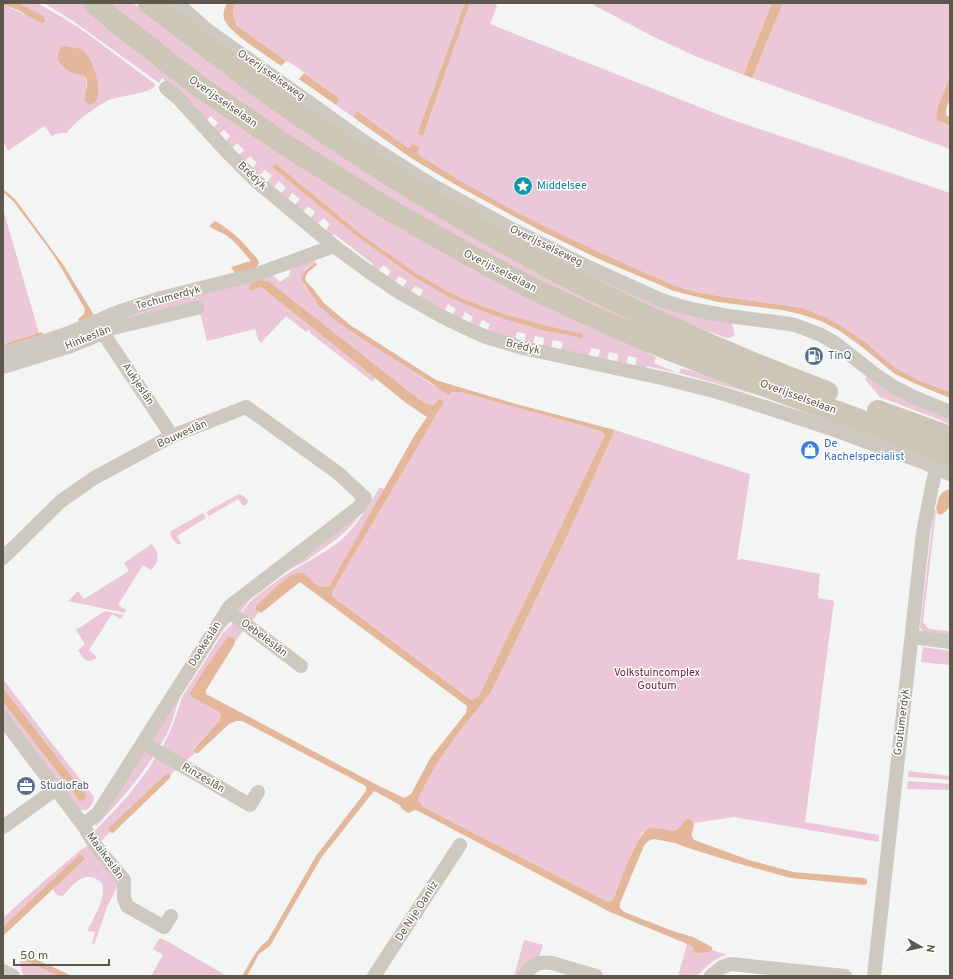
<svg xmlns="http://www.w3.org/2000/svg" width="953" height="979" font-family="Overpass,sans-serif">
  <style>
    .green { fill: #ecc7d7; fill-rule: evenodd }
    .water { fill: #e4b69a }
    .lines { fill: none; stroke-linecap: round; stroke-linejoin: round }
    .minor { stroke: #cdc8c0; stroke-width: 14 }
    .primary { stroke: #cdc6b6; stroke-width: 22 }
    .labels { text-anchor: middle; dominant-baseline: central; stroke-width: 3; stroke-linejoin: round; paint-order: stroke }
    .street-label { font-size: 11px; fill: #5e584c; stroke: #fff }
    .culture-label { font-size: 11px; fill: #0d838f; stroke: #fff; text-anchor: start }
    .service-label { font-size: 11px; fill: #4e5e75; stroke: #fff; text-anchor: start }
    .shop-label { font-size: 11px; fill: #366cbe; stroke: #fff; text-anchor: start }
    .park-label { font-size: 11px; fill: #79233f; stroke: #fff }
  </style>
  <rect width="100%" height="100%" fill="#f3f4f4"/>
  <g class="green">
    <path d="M19,3H37L62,17L88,34L155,84C155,85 155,86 154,87C150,93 118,96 109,100C98,105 73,123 67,133C62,133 57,133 52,136L44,126L8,151L3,140V5L27,15V7ZM64,46L72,47L82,50L97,100L84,97C87,88 89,82 82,74Z"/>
    <path d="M44,3H84L139,48L612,332L656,357L654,363L677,373L647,366L646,369L635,367L637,358L628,356L626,364L617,362L618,354L609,352L607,360L598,358L600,350L591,348L589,356L561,350L563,342L553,340L551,348L543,347L544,338L535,336L533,345L524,343L526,334L517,332L515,340L487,332L490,324L482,320L478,328L470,324L473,317L465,312L461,320L452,316L456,309L448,304L444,312L419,298L423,290L415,286L410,293L402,288L407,281L399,276L394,283L386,278L391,271L383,265L378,272L371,267L373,264L334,234L332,237L325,231L330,224L323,218L317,225L310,219L315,212L308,206L302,213L294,206L300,199L292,193L287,200L280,194L286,188L279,181L273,188L267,182L272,176L265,170L259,176L252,169L257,163L250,156L244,163L238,156L244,150L237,143L231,149L224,143L230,136L224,130L217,135L212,129L218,123L211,116L205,122L177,91L162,78L159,83L73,21ZM275,163L362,235L416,273L451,293L474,303L508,315L582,338L541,330L507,320L414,277L359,238L303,193L272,167Z"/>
    <path d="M105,3H131L147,10L647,324L666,341L474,250L235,102Z"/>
    <path d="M160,3H169L207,35L301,104L427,188L491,224L557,257L638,295L684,312L731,321L735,334L734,336L727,338L672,319L648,309L538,254L426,190L334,130L291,101Z"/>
    <path d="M235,3H465L417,134L423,136L470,3H494L497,6L490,24L727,118L950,193V391L944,390L918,380L897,369L884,359L843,327L823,316L802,308L726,297L700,293L681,288L666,282L603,254L544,226L514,211L459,180L416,154L419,147L409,148L407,147L357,111L353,117L336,105L339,98L291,63L286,61L236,25L233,14Z"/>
    <path d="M590,3H772L745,70L744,75L695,56L652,36Z"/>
    <path d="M783,3H950V77L938,106L936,118L944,124L950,126V149L752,78Z"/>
    <path d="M3,209L39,333L4,344L3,346Z"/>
    <path d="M312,258L316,263L306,268L303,274L304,285L313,296L316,302L431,384C440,389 450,392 461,392L601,431L605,435L479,696L471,700L333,597L332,592L444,402L439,399L433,405L424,403L266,280L250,283V291L261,287L375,378L373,382L310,333V331L308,330L306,332L286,316L261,343L258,339L255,329L207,341L198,304L108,326L121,314L268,275L274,276L280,282L289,276L291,269Z"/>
    <path d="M681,368L735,382L950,463V468L761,396L679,373Z"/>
    <path d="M868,375L950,416V425L938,419L880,397L865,379Z"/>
    <path d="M615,430L750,474L737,560L742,559L820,574L818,598L834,601L805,822L879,835V842L734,817L694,823L693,821L675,831L671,832L659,828L648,829L642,833L634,847L613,900L608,902L423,807L418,799C427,781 436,763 449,746C462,727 477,711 491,692L568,534Z"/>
    <path d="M380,487L385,490L330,585C320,590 313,583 306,576L256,610L259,612L251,622L241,614L248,604L253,599C265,590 277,580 290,572C307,562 324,553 340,541C357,526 368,506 380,487Z"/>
    <path d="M239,494L242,495L248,500L247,504L243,506L238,499L209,516L206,512Z"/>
    <path d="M934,510L936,511L923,622L929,629L950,631V636L924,632L922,631L920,627Z"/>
    <path d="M203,513L206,518L177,536L181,543L179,545L176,543L170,535L171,531Z"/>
    <path d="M361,514L352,525L338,538L306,561L287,571L251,598L240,613L234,608Z"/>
    <path d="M152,544C159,554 160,561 151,570L143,565L118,605L126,610L125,613L68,601L78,591L84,599L129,571L124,563Z"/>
    <path d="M105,611L124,615L120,619L112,614L89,650L97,657C87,666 83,658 78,650L85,644L76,630Z"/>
    <path d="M227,620H233L220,632L180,696L172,721L166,736L159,747L152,743L151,739Z"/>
    <path d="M235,621L245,628L235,642V640L192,697L219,712L221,715L220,720L193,749L195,753L186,761L161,749L167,738L174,722L182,697L223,633Z"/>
    <path d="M923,647L950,651V665L921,662Z"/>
    <path d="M3,679L50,741L92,794C96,800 92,805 87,810C82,811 79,809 75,806L3,711V702L79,800L85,795L3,688Z"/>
    <path d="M146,752L154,755C138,781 117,804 96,826H95L140,756Z"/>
    <path d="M156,756L177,769L171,774H167L165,775L109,829L110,832L99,843L93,833L128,796L149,768Z"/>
    <path d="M909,771L950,776V780L908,777Z"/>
    <path d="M908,781L950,784V790L907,789Z"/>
    <path d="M87,846L119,883L107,907L94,945L92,944L95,932L87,931C92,922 104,900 103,890C103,886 102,882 98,880C83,870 72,886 63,896C58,896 55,894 53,889L85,859L82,856H79L3,927V918L45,880L82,849Z"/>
    <path d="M160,938L165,940L227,976H151L163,955L153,949Z"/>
    <path d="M524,940L543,945L539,957L521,970L517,976H514Z"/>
    <path d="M687,944L692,946L693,950L709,952L712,950L727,955C715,957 706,967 697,976H678Z"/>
    <path d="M20,961H26L58,976H24L21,970Z"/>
  </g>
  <g class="water">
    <path d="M3,3H19L44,17L45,20V22L41,23L18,10L3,5Z"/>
    <path d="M227,3H235L233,14L236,25L286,61L281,66C269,57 230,33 225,21C222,15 224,9 227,3Z"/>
    <path d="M465,3H470L423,136L417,134Z"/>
    <path d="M772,3H783L752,78L744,75L745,70Z"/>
    <path d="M64,46C70,47 77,47 82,50C91,55 98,78 98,88C99,92 98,96 97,100L90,105C78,97 91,88 86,79C83,73 78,75 73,73C69,72 60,64 58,61C57,57 59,52 60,48Z"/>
    <path d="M304,73L339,98L336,105L299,79Z"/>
    <path d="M950,77C950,84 951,93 949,100C948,106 944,110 947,116L950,117V126L939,121L936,118L938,106Z"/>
    <path d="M357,111L407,147L409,148L411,147L412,144L419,147L417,154L459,180L514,211L544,226L603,254L666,282L681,288L700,293L726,297L802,308L823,316L843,327L866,343L884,359L897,369L918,380L944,390L950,391V398L916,384L895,374L862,347L840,331L821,321L800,314L782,310L718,302L674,291L599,259L541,231L456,185L411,158L353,117Z"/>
    <path d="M275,163L362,235L416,273L451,293L474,303L508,315L543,325L583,334L582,338L541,330L507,320L472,307L449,297L414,277L359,238L303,193L272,167Z"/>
    <path d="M3,189L15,199L64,266L94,315L82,321H79L78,319L84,314L85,309L62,269L52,253L14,202L3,192Z"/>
    <path d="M215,221C230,230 240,238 251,252C254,255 257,258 259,262L257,268L235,273L231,267L251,261C243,252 236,242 226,235C221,232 214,230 209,226Z"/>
    <path d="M316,263L317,265C311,269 306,272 305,280L314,290L324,303L350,325L436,380L442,382L516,404L615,430L568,534L491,692C477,711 462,727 449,746C436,763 427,781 418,799L423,807L608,902L613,900C619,886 636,834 648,829C649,828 653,828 654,828C670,827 673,840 685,820L690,819L694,823C694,831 689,833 694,840L749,860L793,872L864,878L867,880V884L864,885L791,878L733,862L685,847L675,843L654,839L650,840L646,843L643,848L620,903V908L624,912L673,931L693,937L712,947V950L709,952L703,953L694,952L692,946L610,912L420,812L415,810L408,813L402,809L400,805L378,793L374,791L321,858L270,946L259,954L247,976H242C250,963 256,949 268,940L316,856L366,791V787L364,785L242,721H236L229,724L198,753H196L193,751V750L220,720L221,715L219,712L192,697L190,693L207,666L228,637H231L235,640V642L234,645L206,690V694L377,785L404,798L406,797L411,794L431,757L466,713L467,706L300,582L261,613L256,610V606C266,597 286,575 298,573C310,571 313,593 330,585L414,436L427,417L406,403L375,378L261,287L250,291L249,290V285C253,281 263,279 268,281L424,403L433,405L439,399L442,400L444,402L332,592L333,597L471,700L479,696L605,435L601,431L461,392H452L449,395L413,371L361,338L334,319L319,306L301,279C304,270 308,267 316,263Z"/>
    <path d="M42,332L43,333L42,335L23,341L4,346L3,345L10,342Z"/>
    <path d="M950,489V507C946,510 944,516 938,514C936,511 936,509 937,504C939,496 941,491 950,489Z"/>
    <path d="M3,688L86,795V799L82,801L79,800L3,702Z"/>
    <path d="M167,774H171L170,778L113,833L110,832L108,829L165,775Z"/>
    <path d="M79,855H82L85,859L3,936V927Z"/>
    <path d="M29,956L72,976H58L26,961L27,957Z"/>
  </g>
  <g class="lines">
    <g class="minor">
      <path d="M177,3L206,29L366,143L430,184L506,226L588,267L661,300L680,306L696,310L728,316L783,323L795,325L821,335L835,343L876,375L894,387L916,398L950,412"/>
      <path d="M166,88L178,98L227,152L256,181L334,246L369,272L400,293L441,316L470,330L486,337L523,348L666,379L714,391L740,399L829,428L864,441L925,463L950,474"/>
      <path d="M103,333L172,436"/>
      <path d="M3,353L25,348L69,333L118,312L161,298L257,274L334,246"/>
      <path d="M3,367L71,346L103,333L109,329L197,308"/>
      <path d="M3,558L61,501L94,478L172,436L246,407L338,473L365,498L359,507L230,606L98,813L83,825"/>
      <path d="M227,610L301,666"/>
      <path d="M912,637L950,642"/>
      <path d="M3,719L83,825L95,845L124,880V898L127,906L164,927L171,916"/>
      <path d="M143,743L250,805L258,792"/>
      <path d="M3,827L56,789"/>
      <path d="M3,971L13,976"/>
      <path d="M374,976L460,845"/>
      <path d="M524,976C532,965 538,961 552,963L596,976"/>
      <path d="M711,976L722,967L731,964L845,976"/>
      <path d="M874,976L923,533L931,491L936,469"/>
    </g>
    <g class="primary">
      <path d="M94,3L115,21L200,87L287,146L388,209L464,252L529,287L611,325L673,351L727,372L882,428L950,455"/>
      <path d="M149,3C174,22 199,41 224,60C240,72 255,84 272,96C443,217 630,319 827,392"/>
      <path d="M878,411L950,437"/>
    </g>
  </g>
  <defs>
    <g id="sight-disc" transform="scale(1)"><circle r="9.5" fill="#0f9aa8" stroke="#fff"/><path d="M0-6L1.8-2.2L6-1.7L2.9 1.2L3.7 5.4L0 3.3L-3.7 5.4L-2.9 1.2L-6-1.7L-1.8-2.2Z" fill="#fff"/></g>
    <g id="fuel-disc" transform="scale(1)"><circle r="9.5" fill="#5c6f8a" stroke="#fff"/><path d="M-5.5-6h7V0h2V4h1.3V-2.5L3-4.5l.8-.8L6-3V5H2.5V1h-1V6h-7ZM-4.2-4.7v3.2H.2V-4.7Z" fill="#fff"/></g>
    <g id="shop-disc" transform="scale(1)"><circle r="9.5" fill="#3f7fe0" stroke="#fff"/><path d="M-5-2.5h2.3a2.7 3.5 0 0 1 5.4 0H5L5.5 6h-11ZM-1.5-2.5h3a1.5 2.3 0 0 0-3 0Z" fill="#fff"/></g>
    <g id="office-disc" transform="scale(1)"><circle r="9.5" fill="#5c6f8a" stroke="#fff"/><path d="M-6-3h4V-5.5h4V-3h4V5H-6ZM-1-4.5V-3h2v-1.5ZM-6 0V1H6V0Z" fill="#fff"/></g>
  </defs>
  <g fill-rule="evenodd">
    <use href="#sight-disc" x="523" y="186"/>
    <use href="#fuel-disc" x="814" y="356"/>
    <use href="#shop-disc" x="810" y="450"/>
    <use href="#office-disc" x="26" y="786"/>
  </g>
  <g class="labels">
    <g class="street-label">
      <text transform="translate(271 75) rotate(35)">Overijsselseweg</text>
      <text transform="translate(223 102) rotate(35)">Overijsselselaan</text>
      <text transform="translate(252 176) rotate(43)">Brédyk</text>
      <text transform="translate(546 246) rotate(26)">Overijsselseweg</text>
      <text transform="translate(500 271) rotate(27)">Overijsselselaan</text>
      <text transform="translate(168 298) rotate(-15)">Techumerdyk</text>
      <text transform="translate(88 338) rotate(-22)">Hinkeslân</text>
      <text transform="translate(523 347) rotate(14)">Brédyk</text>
      <text transform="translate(138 384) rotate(56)">Aukjeslân</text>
      <text transform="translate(798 397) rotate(20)">Overijsselselaan</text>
      <text transform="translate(182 434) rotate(-24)">Bouweslân</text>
      <text transform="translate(264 638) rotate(37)">Oebeleslân</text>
      <text transform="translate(205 644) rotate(-58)">Doekeslân</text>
      <text transform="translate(902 722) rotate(-83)">Goutumerdyk</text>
      <text transform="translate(203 778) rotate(30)">Rinzeslân</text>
      <text transform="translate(105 856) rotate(54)">Maaikeslân</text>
      <text transform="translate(417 911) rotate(-57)">De Nije Oanliz</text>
    </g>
    <g class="culture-label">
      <text x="537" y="186">Middelsee</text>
    </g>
    <g class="service-label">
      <text x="828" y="356">TinQ</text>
      <text x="40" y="786">StudioFab</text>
    </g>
    <g class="shop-label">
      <text x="824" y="444">De<tspan x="824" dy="13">Kachelspecialist</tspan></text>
    </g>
    <g class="park-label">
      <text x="657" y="673">Volkstuincomplex<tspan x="657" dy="13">Goutum</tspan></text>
    </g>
  </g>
  <rect width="953" height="979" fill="none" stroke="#5e584c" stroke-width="8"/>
  <g transform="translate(921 947) rotate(99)" stroke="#ffffff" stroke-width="3" paint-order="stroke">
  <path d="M0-3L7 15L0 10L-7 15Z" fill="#5e584c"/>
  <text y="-6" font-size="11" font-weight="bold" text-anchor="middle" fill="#5e584c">N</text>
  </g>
  <path d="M14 959v6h95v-6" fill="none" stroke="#5e584c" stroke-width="2"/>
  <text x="20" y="959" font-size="12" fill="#5e584c" stroke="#ffffff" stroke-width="3" paint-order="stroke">50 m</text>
</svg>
